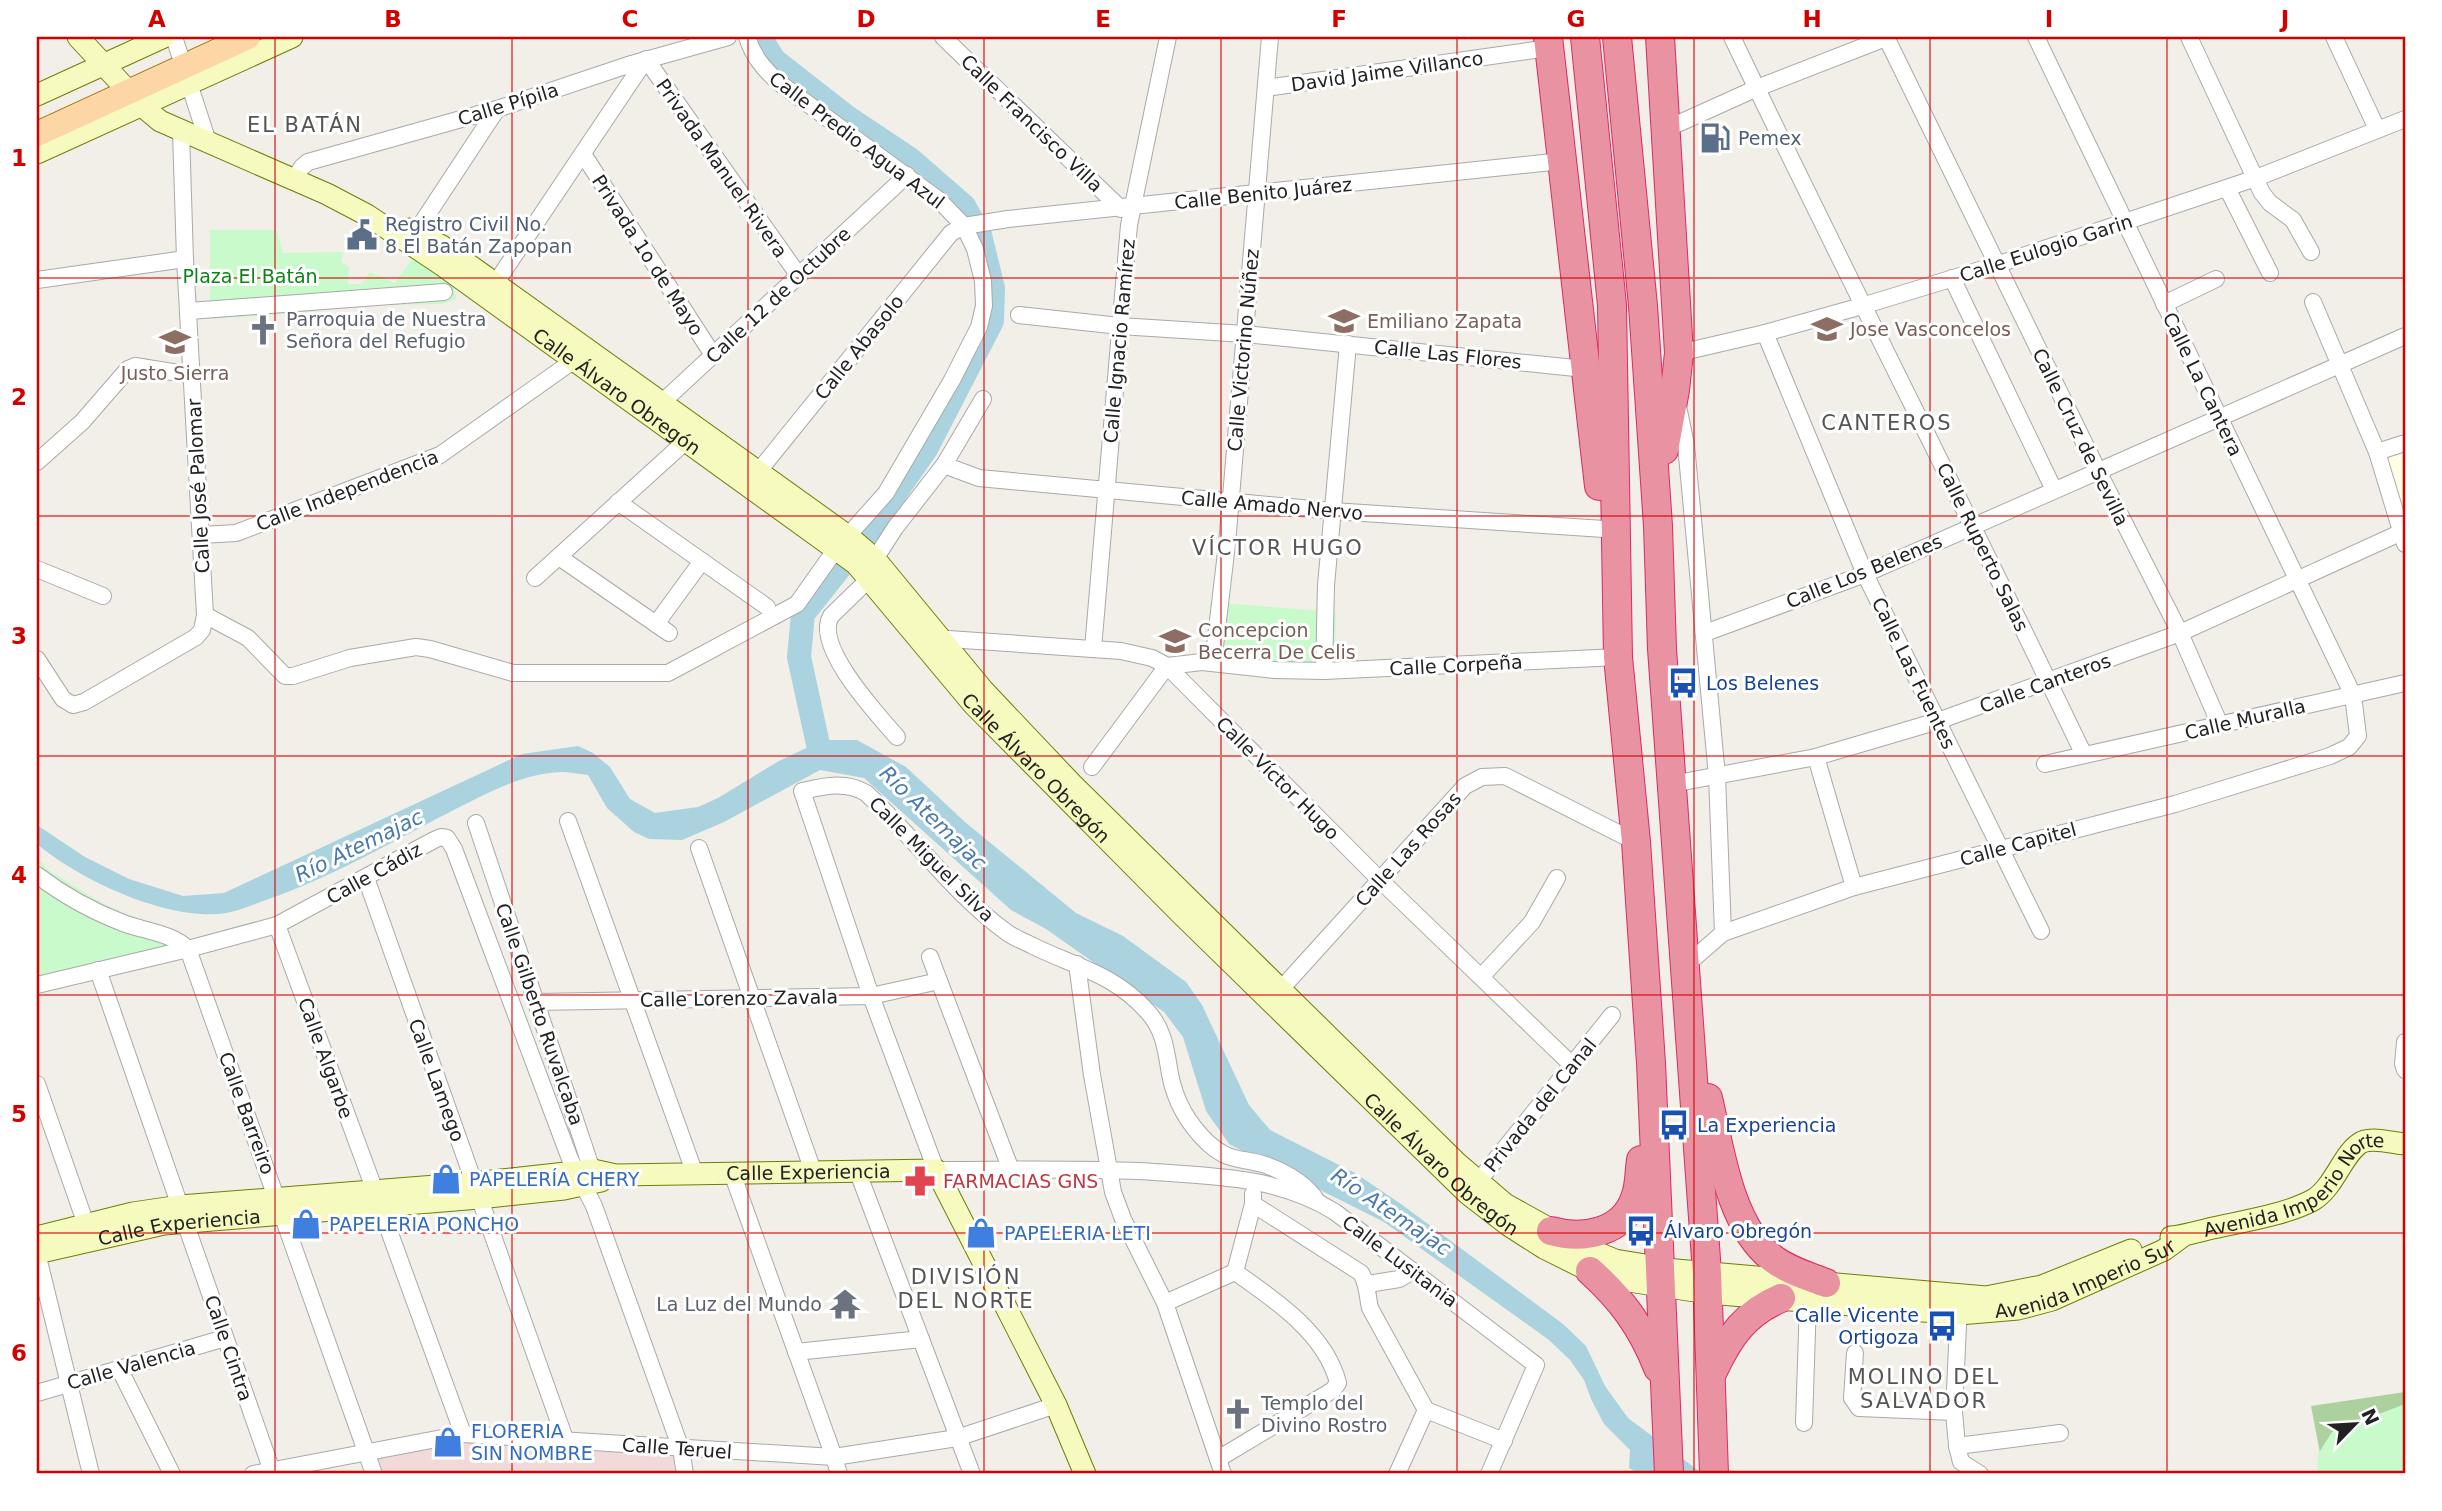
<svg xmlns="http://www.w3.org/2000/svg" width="2442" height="1511" font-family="'DejaVu Sans',sans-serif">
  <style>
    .commercial { fill: #f2dad9 }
    .education { fill: #ffffe5 }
    .forest { fill: #add19e }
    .park { fill: #c8facc }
    .water { fill: #aad3df }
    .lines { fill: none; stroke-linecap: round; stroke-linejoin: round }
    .river { stroke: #aad3df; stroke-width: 24 }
    .street-casing { stroke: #a9a9a9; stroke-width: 18 }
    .secondary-casing { stroke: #707d05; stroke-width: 23 }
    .primary-casing { stroke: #a06b00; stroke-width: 26 }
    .highway-casing { stroke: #dc2a67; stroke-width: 30 }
    .street { stroke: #fff; stroke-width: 16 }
    .secondary { stroke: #f7fabf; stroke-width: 21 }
    .primary { stroke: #fcd6a4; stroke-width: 24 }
    .highway { stroke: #e892a2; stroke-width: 28 }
    .grid { fill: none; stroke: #d40000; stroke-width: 2; stroke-opacity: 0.55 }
    .labels { text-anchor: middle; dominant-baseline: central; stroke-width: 6; stroke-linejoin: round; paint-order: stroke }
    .street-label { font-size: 19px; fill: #222; stroke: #fff }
    .service-label { font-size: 19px; fill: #4e5e75; stroke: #fff; text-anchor: start }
    .park-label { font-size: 19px; fill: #0c8416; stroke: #fff }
    .worship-label { font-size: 19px; fill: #5b616d; stroke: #fff; text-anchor: start }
    .education-label { font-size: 19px; fill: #785e54; stroke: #fff; text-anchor: start }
    .transit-label { font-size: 19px; fill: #164399; stroke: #fff; text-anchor: start }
    .shop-label { font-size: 19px; fill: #366cbe; stroke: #fff; text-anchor: start }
    .health-label { font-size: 19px; fill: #be3a42; stroke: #fff; text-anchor: start }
    .neighbourhood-label { font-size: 21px; letter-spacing: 2px; fill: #555; stroke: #fff }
    .water-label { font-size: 21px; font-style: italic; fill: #4a7aab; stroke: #fff }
    .neatline { fill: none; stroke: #d40000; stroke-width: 2.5 }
    .grid-label { font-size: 23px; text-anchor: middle; font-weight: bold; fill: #d40000 }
  </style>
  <rect width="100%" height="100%" fill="#f2efe9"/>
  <path class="commercial" d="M465,1437L681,1451L684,1474H376L370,1455Z"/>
  <path class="education" d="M2405,448V530L2382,455Z"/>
  <path class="forest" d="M2405,1392V1474H2324L2311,1406Z"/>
  <g class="park">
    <path d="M210,230H277L283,253L344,252L341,262L349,267L348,284H362L370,272L395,283L412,259L453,279L456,299L442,304L316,306L314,312L210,319Z"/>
    <path d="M1210,602L1336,612L1335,665L1274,663L1206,657Z"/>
    <path d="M37,857L47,869L105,905L169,931L188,949L37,985Z"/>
    <path d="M2405,1404V1474H2317L2318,1454L2332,1432Z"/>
  </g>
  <path class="water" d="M823,740H857L906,767L965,822L1076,913L1123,936L1186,982L1202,1005L1249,1105L1270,1130L1355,1173L1401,1204L1563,1324L1586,1346L1605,1386L1628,1418L1703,1474H1639L1629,1468L1630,1450L1604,1424L1591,1399L1584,1380L1570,1360L1549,1340L1384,1222L1229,1144L1206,1111L1183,1037L1164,1012L1046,929L1011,910L864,778L820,770L724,822L682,840L649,839L634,832L607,808L588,775C579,774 570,772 561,772C522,773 482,796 448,813C388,844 330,878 266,900C255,904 243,909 231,912C175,925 79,880 37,844V825L85,857L129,879L183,896L224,893L522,754L578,746L593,753L610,767L630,799L655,813L698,807L718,798L779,761Z"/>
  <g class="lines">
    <path class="river" d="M760,37L774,60L847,117L910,159L964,206L980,235L993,288L992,321L926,449L869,531L803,614L799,657L821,758"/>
    <g class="street-casing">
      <g id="street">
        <path d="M174,37L208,142"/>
        <path d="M943,37L1121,209"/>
        <path d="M1732,37C1847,277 1969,515 2084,755"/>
        <path d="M1886,37L2098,471L2180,633L2220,725"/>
        <path d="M2189,37L2262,193L2270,203L2293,220L2311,252"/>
        <path d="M2334,37L2377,129"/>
        <path d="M1266,88L1549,48"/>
        <path d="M1664,130L1757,88L1888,37"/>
        <path d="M583,154L713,355"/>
        <path d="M294,179L302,167L308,162L497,109L628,65L728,37"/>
        <path d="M2227,188L2270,273"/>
        <path d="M410,241L497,109"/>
        <path d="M1952,278L2054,490"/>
        <path d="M37,280L185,259"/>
        <path d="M495,284L646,59L799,276"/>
        <path d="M2313,302L2377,452L2405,544"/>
        <path d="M2164,304L2216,279"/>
        <path d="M189,311L444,292"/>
        <path d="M1019,315L1120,326L1245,334L1585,369"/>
        <path d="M1765,333L1865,574L2041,931"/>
        <path d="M1679,353L1765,333L1862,306L1996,265L2256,178L2405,119"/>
        <path d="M1678,406L1686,445L1717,776L1723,933"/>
        <path d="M655,409L907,175"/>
        <path d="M2377,452L2405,443"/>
        <path d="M37,462L82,422L128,369L135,366L191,375"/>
        <path d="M944,465L979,478L1333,511L1604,529"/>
        <path d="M758,472L951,233L964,226L1008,219L1562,161"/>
        <path d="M618,502L767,607"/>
        <path d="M201,535L236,533L440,455L580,356"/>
        <path d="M559,557L669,633"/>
        <path d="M875,559L895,528L944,465L983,399"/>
        <path d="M37,569L103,596"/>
        <path d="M535,578L686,441"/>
        <path d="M869,579L831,616C813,646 878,715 897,737"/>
        <path d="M205,615L248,638L285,676H293L350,658L416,647L430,649L513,673H668L797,604L836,549L886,493L952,380L979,327L984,306L983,281L975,249L964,226L939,200L778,82C763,68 753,56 747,37"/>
        <path d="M656,624L702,561"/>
        <path d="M1705,633L1865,574L2405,336"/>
        <path d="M934,638L1121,651L1152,658L1167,666L1380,880L1573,1066"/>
        <path d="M1093,649L1129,225L1168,37"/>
        <path d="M37,659L63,699L73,705L84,702L196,637L202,630L205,615L185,259L181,132"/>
        <path d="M1213,663L1227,544L1270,37"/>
        <path d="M1324,671L1326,585L1348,344"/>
        <path d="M1816,757L1854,887"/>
        <path d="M2045,764L2405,683"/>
        <path d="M1092,767L1167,666L1202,662L1275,670L1324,671L1618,657"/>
        <path d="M1672,784L1816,757L1938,721L2180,633L2402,532"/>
        <path d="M568,821L695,1174"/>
        <path d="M476,823L595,1179"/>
        <path d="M699,848L813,1171"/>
        <path d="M37,875C63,895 92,911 123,923C144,931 172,933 188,949L374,1474"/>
        <path d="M366,878L565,1439"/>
        <path d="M277,925L375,1191"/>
        <path d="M930,957L1011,1170"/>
        <path d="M1077,964L1092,1075L1113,1192L1123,1219L1165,1303L1223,1474"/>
        <path d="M1685,966L1723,933L1854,887L2175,804L2330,756L2349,747L2358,736L2353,695L2036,37"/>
        <path d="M98,970L180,1206"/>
        <path d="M1481,977L1532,922L1557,878"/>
        <path d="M37,985L188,949L277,925L434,840L441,837L447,838L454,849L570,1159L594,1206L681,1449L685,1474"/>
        <path d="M1281,989L1465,786L1482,777L1505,776L1636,842"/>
        <path d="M536,1002L871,996L939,981"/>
        <path d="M2405,1042L2403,1064L2405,1070"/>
        <path d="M37,1084L89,1233"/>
        <path d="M857,1170L972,1474"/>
        <path d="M732,1173L834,1457L839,1474"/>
        <path d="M1473,1188L1612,1015"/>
        <path d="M1317,1201C1306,1184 1285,1172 1266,1165C1241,1157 1230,1163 1208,1143C1188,1124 1175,1101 1170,1074C1166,1050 1164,1029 1147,1011C1114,974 1076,967 1033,946C1024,941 1013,938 1005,931C952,892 914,837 866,793C845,781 825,786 802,791L871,996L936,1170C1009,1170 1082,1168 1155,1172C1218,1176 1281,1178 1335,1212L1536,1365L1489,1474"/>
        <path d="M1253,1204L1361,1273C1368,1285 1367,1295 1370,1308L1426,1410"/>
        <path d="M380,1206L463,1434"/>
        <path d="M185,1222L273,1474"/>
        <path d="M37,1253L91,1474"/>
        <path d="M1235,1272L1253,1204V1194"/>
        <path d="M1368,1284L1399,1279L1413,1271"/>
        <path d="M1165,1303L1235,1272"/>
        <path d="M1959,1303L1954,1412L1957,1446L1961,1462L1980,1474"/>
        <path d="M796,1352L921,1339"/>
        <path d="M1855,1353L1852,1398L1859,1408L1954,1412"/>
        <path d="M119,1368L172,1474"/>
        <path d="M37,1393L225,1338"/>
        <path d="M1426,1410L1504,1441"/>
        <path d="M1804,1423L1808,1301"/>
        <path d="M1957,1446L2060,1433"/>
        <path d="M1218,1459L1333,1390L1338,1383C1326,1334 1274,1299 1235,1272"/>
        <path d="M253,1474L463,1434L834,1457L957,1438L1056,1405"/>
        <path d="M1397,1474L1426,1410"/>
      </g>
    </g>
    <g class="secondary-casing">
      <g id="secondary">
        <path id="s1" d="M78,37L142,106L160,121L327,194L367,215L442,265L856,564L973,704L1181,914L1468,1194L1508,1225L1544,1248L1590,1271L1609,1278L1708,1293L1959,1314L2018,1309L2052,1300L2164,1250L2183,1236"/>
        <path d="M37,95L164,37"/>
        <path d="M37,153L292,37"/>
        <path d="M409,229L442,246L479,272L848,536L875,559L983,690L1072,784L1457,1163L1505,1204L1579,1245L1615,1260L1676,1270L1986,1297L2042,1286L2131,1250"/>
        <path id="s2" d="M37,1237L133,1213L180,1206L474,1183L593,1170L616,1175L936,1170L1056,1405L1085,1474"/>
        <path id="s3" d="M2171,1237C2185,1236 2199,1231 2213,1228C2244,1221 2285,1215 2313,1200C2335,1187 2343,1152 2362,1142C2374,1137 2393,1143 2405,1144"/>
        <path id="s4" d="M37,1253L164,1224L479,1198L564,1189L601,1181"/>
      </g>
    </g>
    <g class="primary-casing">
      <path id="primary" d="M37,134L248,37"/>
    </g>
    <g class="highway-casing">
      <g id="highway">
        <path d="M1548,37L1599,486"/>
        <path d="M1585,37L1612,305L1618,657L1636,842L1651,1063L1669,1474"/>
        <path d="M1617,37L1643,306L1658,526L1662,649L1707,1273L1714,1474"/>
        <path d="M1660,37L1679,353L1675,390L1664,450"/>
        <path d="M1708,1098C1720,1148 1729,1225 1772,1258C1787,1270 1808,1276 1826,1283"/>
        <path d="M1551,1231C1583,1240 1623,1233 1635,1198C1640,1186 1639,1172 1641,1160"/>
        <path d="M1590,1271C1622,1300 1642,1327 1658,1368"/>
        <path d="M1713,1371C1729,1337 1745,1313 1781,1298"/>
      </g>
    </g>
    <use href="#street" class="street"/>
    <use href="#secondary" class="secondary"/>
    <use href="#primary" class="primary"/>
    <use href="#highway" class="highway"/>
  </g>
  <path class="grid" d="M275,37V1474M512,37V1474M748,37V1474M984,37V1474M1221,37V1474M1457,37V1474M1694,37V1474M1930,37V1474M2167,37V1474M37,278H2405M37,516H2405M37,756H2405M37,995H2405M37,1233H2405"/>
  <defs>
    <g id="fuel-bare" transform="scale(2.415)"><path d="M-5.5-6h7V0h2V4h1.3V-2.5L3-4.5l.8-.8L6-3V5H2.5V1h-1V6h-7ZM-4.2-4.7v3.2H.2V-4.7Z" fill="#5c6f8a" stroke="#fff" stroke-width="2.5" paint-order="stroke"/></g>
    <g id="civic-bare" transform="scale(2.415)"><path d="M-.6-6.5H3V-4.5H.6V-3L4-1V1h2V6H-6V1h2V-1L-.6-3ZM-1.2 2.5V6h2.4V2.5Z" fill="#5c6f8a" stroke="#fff" stroke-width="2.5" paint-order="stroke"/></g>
    <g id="school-bare" transform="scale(2.415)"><path d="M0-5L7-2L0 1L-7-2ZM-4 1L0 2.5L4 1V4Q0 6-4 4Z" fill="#8d6e63" stroke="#fff" stroke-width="2.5" paint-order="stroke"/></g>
    <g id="church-bare" transform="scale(2.415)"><path d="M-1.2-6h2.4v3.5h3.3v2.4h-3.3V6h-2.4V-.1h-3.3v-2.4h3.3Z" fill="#6b7280" stroke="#fff" stroke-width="2.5" paint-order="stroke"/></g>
    <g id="bus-bare" transform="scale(2.415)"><path d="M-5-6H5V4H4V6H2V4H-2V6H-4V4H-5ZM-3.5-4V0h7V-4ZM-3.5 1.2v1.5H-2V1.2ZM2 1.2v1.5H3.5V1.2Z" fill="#1a4fb4" stroke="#fff" stroke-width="2.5" paint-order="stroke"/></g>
    <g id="shop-bare" transform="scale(2.415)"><path d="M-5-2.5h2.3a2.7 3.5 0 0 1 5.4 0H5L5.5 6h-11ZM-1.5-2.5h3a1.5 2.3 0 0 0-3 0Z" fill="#3f7fe0" stroke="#fff" stroke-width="2.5" paint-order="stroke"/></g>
    <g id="pharmacy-bare" transform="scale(2.415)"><path d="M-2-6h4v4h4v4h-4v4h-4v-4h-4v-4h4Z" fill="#e0444e" stroke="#fff" stroke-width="2.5" paint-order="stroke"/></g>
    <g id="temple-bare" transform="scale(2.415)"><path d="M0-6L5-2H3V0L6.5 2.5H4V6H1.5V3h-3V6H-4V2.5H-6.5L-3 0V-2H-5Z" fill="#6b7280" stroke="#fff" stroke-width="2.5" paint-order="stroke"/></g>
  </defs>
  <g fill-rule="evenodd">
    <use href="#fuel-bare" x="1715" y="138"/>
    <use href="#civic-bare" x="362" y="235"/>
    <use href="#school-bare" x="1344" y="321"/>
    <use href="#school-bare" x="1827" y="329"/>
    <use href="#church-bare" x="263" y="330"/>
    <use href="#school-bare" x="175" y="342"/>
    <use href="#school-bare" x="1175" y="641"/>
    <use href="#bus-bare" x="1683" y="683"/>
    <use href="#bus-bare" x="1674" y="1125"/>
    <use href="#shop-bare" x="446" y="1179"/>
    <use href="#pharmacy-bare" x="920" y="1181"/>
    <use href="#shop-bare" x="306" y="1224"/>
    <use href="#bus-bare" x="1641" y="1231"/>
    <use href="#shop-bare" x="981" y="1233"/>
    <use href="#temple-bare" x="845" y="1304"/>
    <use href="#bus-bare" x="1942" y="1326"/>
    <use href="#church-bare" x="1238" y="1414"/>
    <use href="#shop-bare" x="448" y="1442"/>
  </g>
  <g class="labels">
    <g class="street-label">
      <text transform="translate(1387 71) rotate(-8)">David Jaime Villanco</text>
      <text transform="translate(508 104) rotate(-17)">Calle Pípila</text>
      <text transform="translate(1032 123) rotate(44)">Calle Francisco Villa</text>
      <text transform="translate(857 140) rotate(37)">Calle Predio Agua Azul</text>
      <text transform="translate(722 168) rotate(55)">Privada Manuel Rivera</text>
      <text transform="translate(1263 193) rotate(-6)">Calle Benito Juárez</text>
      <text transform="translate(2046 248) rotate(-18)">Calle Eulogio Garin</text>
      <text transform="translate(648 255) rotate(57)">Privada 1o de Mayo</text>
      <text transform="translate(778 295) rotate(-43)">Calle 12 de Octubre</text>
      <text transform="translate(1119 341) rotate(-85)">Calle Ignacio Ramírez</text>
      <text transform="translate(859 347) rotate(-51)">Calle Abasolo</text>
      <text transform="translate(1243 350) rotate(-85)">Calle Victorino Núñez</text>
      <text transform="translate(1448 354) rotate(6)">Calle Las Flores</text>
      <text transform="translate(2203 384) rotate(64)">Calle La Cantera</text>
      <text stroke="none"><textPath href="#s1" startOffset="651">Calle Álvaro Obregón</textPath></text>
      <text transform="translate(2081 437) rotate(64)">Calle Cruz de Sevilla</text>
      <text transform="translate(198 486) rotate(-93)">Calle José Palomar</text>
      <text transform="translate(347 490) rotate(-21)">Calle Independencia</text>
      <text transform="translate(1272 505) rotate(5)">Calle Amado Nervo</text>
      <text transform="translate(1983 547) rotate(64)">Calle Ruperto Salas</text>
      <text transform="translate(1864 571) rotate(-22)">Calle Los Belenes</text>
      <text transform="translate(1456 665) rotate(-3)">Calle Corpeña</text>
      <text transform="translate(1914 673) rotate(64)">Calle Las Fuentes</text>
      <text transform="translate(2045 683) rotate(-20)">Calle Canteros</text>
      <text transform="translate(2245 719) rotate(-13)">Calle Muralla</text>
      <text stroke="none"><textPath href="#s1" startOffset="1218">Calle Álvaro Obregón</textPath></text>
      <text transform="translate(1278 778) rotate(45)">Calle Víctor Hugo</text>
      <text transform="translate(2018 844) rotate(-15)">Calle Capitel</text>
      <text transform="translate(1408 849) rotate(-48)">Calle Las Rosas</text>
      <text transform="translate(932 859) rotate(45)">Calle Miguel Silva</text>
      <text transform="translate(374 873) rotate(-29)">Calle Cádiz</text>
      <text transform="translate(739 998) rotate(-1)">Calle Lorenzo Zavala</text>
      <text transform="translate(540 1014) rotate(71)">Calle Gilberto Ruvalcaba</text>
      <text transform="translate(326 1058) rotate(70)">Calle Algarbe</text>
      <text transform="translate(437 1080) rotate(70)">Calle Lamego</text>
      <text transform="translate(1540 1105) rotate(-51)">Privada del Canal</text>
      <text transform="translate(247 1113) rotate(70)">Calle Barreiro</text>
      <text stroke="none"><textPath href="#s1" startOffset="1785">Calle Álvaro Obregón</textPath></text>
      <text stroke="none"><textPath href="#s2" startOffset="777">Calle Experiencia</textPath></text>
      <text stroke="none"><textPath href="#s3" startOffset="140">Avenida Imperio Norte</textPath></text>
      <text stroke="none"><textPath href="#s4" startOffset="145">Calle Experiencia</textPath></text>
      <text transform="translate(1400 1261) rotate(37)">Calle Lusitania</text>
      <text stroke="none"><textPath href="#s1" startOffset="2474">Avenida Imperio Sur</textPath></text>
      <text transform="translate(229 1348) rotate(71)">Calle Cintra</text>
      <text transform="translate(131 1365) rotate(-16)">Calle Valencia</text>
      <text transform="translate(677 1448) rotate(4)">Calle Teruel</text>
    </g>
    <g class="service-label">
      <text x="1738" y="138">Pemex</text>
      <text x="385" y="224">Registro Civil No.<tspan x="385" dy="22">8 El Batán Zapopan</tspan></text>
    </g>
    <g class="park-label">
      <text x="250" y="276">Plaza El Batán</text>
    </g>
    <g class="worship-label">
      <text x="286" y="319">Parroquia de Nuestra<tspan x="286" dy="22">Señora del Refugio</tspan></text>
      <text x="822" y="1304" text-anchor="end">La Luz del Mundo</text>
      <text x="1261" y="1403">Templo del<tspan x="1261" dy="22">Divino Rostro</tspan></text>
    </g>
    <g class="education-label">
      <text x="1367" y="321">Emiliano Zapata</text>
      <text x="1850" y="329">Jose Vasconcelos</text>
      <text x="175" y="373" text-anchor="middle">Justo Sierra</text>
      <text x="1198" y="630">Concepcion<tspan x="1198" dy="22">Becerra De Celis</tspan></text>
    </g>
    <g class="transit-label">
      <text x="1706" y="683">Los Belenes</text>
      <text x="1697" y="1125">La Experiencia</text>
      <text x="1664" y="1231">Álvaro Obregón</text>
      <text x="1919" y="1315" text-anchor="end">Calle Vicente<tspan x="1919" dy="22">Ortigoza</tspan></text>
    </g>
    <g class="shop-label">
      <text x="469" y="1179">PAPELERÍA CHERY</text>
      <text x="329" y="1224">PAPELERIA PONCHO</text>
      <text x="1004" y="1233">PAPELERIA LETI</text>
      <text x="471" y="1431">FLORERIA<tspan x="471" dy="22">SIN NOMBRE</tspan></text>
    </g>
    <g class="health-label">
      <text x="943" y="1181">FARMACIAS GNS</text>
    </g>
    <g class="neighbourhood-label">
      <text x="305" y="125">EL BATÁN</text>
      <text x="1887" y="423">CANTEROS</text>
      <text x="1278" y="548">VÍCTOR HUGO</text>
      <text x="966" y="1277">DIVISIÓN<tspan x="966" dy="24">DEL NORTE</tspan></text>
      <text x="1924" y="1377">MOLINO DEL<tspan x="1924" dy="24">SALVADOR</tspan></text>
    </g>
    <g class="water-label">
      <text transform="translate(933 818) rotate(44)">Río Atemajac</text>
      <text transform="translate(359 846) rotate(-26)">Río Atemajac</text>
      <text transform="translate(1391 1212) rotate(34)">Río Atemajac</text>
    </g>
  </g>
  <rect width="2442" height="1511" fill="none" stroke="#ffffff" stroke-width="77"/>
  <g transform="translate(2355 1424) rotate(65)" stroke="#ffffff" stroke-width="5" paint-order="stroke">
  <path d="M0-5L12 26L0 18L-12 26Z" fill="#222222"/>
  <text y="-10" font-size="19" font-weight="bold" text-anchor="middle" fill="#222222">N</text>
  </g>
  <rect x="38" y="38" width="2366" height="1434" class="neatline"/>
  <g class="grid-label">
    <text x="157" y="27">A</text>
    <text x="393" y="27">B</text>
    <text x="630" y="27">C</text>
    <text x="866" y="27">D</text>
    <text x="1103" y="27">E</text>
    <text x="1339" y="27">F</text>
    <text x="1576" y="27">G</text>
    <text x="1812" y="27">H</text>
    <text x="2049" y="27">I</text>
    <text x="2285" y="27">J</text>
    <text x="19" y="166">1</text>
    <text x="19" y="405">2</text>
    <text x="19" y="644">3</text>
    <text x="19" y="883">4</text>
    <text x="19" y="1122">5</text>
    <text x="19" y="1361">6</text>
  </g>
</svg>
